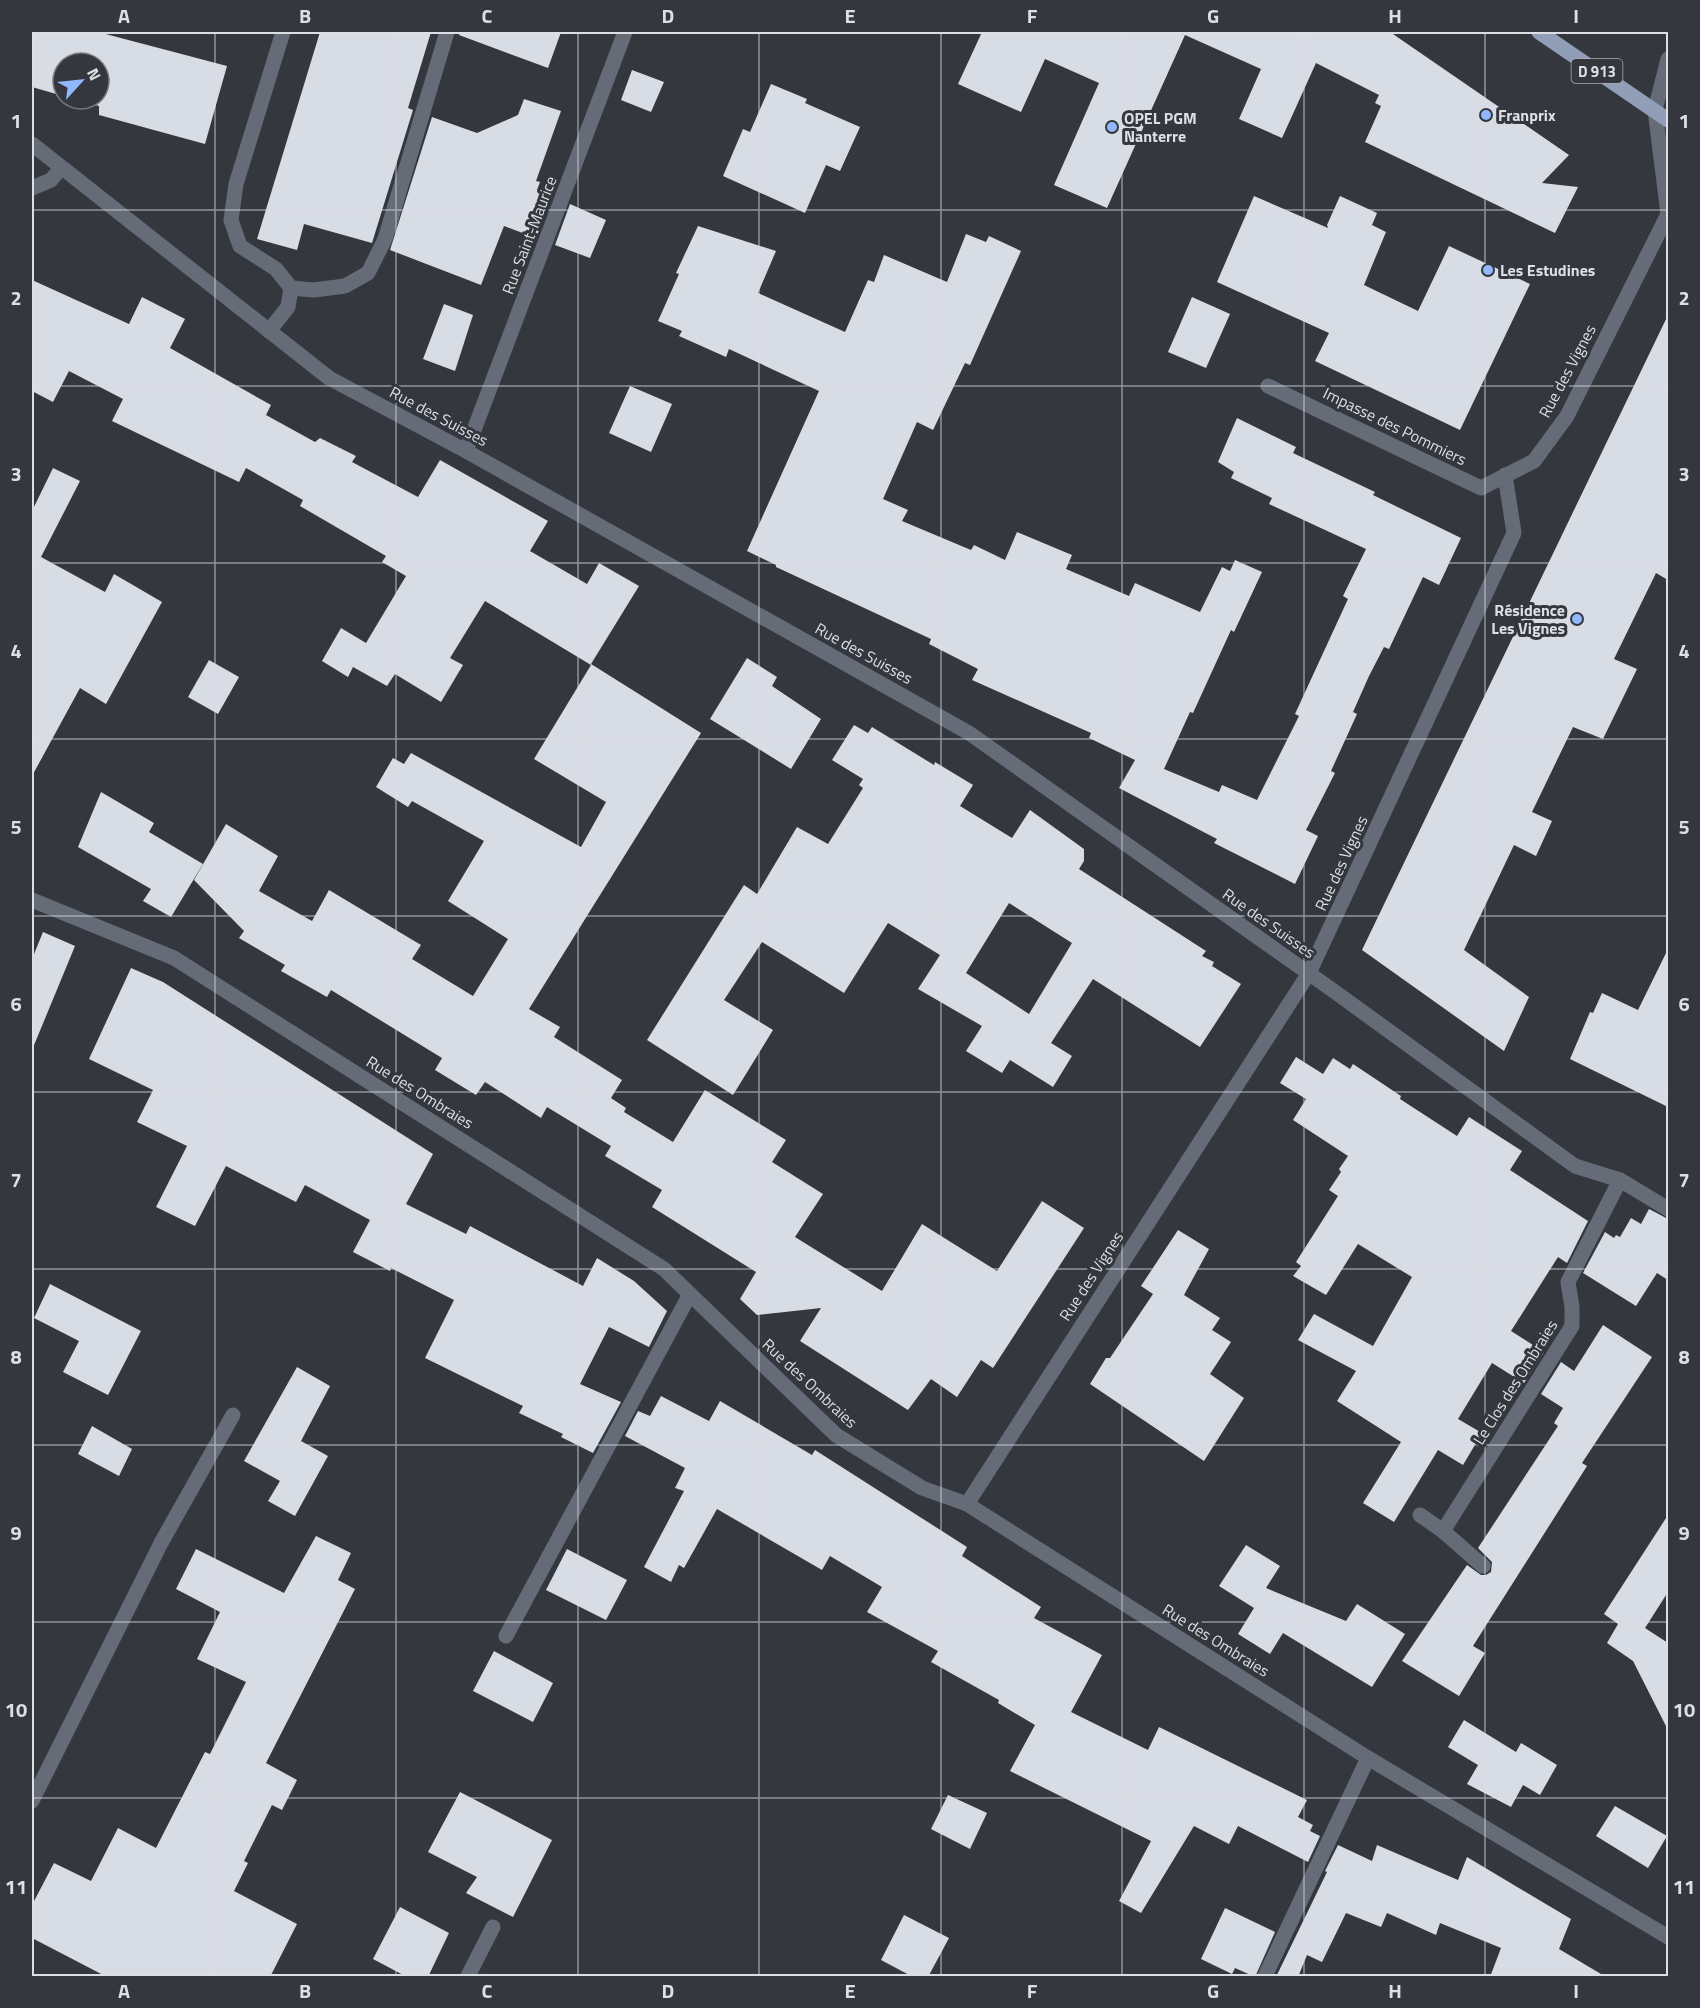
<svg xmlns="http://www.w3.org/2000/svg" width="1700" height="2008" font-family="'Titillium Web',sans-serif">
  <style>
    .building { fill: #d8dde5; fill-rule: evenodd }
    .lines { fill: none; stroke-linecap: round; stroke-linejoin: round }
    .minor { stroke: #656c78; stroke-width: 15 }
    .major { stroke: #909fb7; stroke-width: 15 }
    .grid { fill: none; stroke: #dddfe4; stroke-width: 1.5; stroke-opacity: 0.55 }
    .poi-dot { fill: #91b8fd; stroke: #34383e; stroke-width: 2 }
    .labels { text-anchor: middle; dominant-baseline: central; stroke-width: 6; stroke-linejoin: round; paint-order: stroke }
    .shield { fill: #34383e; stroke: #aaadb2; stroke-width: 1.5 }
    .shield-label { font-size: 15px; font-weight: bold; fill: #dddfe4 }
    .poi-label { font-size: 16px; font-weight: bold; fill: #dddfe4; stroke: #34383e; text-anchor: start }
    .street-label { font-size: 16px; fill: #dddfe4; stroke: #34383e }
    .neatline { fill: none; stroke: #dddfe4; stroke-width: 2 }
    .grid-label { font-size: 20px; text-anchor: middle; font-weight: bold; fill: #dddfe4 }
  </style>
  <rect width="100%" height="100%" fill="#34383e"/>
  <g class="building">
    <path d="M32,32H98L227,66L205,144L99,115V106L75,99H99V63H63V96L32,87Z"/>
    <path d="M320,32H431L408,108L413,110L372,243L304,224L297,250L257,239Z"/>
    <path d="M460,32H561L548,68L459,35Z"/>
    <path d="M982,32H1390L1569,155L1542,183L1578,187L1555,233L1365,142L1381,106L1375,103L1379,95L1316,63L1282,138L1239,119L1261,69L1185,35L1107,208L1054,185L1099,83L1045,59L1021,112L958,84Z"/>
    <path d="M632,70L664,82L651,112L621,100Z"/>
    <path d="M771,84L807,99L805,103L860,127L840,171L826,165L805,213L723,176L743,129L750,132Z"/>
    <path d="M524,99L561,111L536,181L540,182L537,190L552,197L536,238L504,226L481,285L390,250L432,117L477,133L518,115Z"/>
    <path d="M1254,196L1328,228L1327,225L1340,196L1377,213L1372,225L1386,232L1364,285L1418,311L1449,246L1530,284L1460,430L1315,361L1329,333L1217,282Z"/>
    <path d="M570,204L606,220L590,258L555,245Z"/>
    <path d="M698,226L776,251L758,293L845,332L868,280L874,282L884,255L947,282L966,234L986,242L989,236L1021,251L970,365L965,363L933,430L917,422L883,499L908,510L902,521L971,550L974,545L1005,560L1017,532L1072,555L1066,569L1129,596L1135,583L1200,612L1222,567L1230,571L1235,560L1262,572L1234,632L1231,630L1193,713L1190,712L1164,769L1219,792L1222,785L1257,800L1299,716L1295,714L1348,599L1343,596L1366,549L1269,504L1272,498L1231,478L1234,472L1218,462L1237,418L1296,447L1293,453L1375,492L1373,495L1461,538L1439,585L1423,577L1389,649L1384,647L1369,676L1353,712L1357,714L1331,771L1335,773L1306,830L1318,836L1295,884L1214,843L1217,839L1119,788L1135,760L1089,738L1091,733L972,680L978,669L929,644L931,639L776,567V565L747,551L819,391L729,349L726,357L679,336L682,331L658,321L679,274L676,273Z"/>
    <path d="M32,280L129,324L142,297L185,319L170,348L271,405L266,415L315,442L320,438L356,456L352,462L418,497L440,460L548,521L530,551L587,584L599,563L639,586L591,664L701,733L529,1009L560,1027L554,1037L622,1080L611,1098L626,1108L624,1112L673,1142L705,1090L786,1140L772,1162L823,1194L795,1237L882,1291L922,1224L997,1271L1042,1201L1084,1228L993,1368L981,1360L957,1397L931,1379L908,1410L800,1341L821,1308L757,1315L740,1299L756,1272L652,1207L662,1190L605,1156L611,1146L547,1107L541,1118L485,1082L476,1095L435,1070L442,1058L331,990L327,997L281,971L285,965L239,938L244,931L194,880L226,824L278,856L259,891L312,921L329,890L421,945L412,959L473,996L508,939L448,901L484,841L412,801L408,807L376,787L393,758L404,764L411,753L581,847L606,802L534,759L591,665L485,601L450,658L463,665L441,702L395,674L387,686L353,667L348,677L322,661L341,628L366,643L406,576L382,562L386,556L300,506L303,500L246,468L239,482L112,421L123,399L69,371L53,402L32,391Z"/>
    <path d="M1192,297L1230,314L1206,368L1168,352Z"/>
    <path d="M444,304L473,315L455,371L423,359Z"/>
    <path d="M1668,315V580L1656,573L1614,659L1637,669L1603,739L1573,727L1532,812L1552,821L1536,856L1514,845L1464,950L1529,997L1504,1051L1362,950Z"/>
    <path d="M630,386L672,404L651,452L609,433Z"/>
    <path d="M53,468L80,481L41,557L105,592L114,574L162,602L106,704L80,688L32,776V511Z"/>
    <path d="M747,658L777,677L772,686L821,719L791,769L710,719Z"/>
    <path d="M209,660L239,677L218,714L188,697Z"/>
    <path d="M854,725L868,733L872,727L934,765L935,762L973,785L960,806L1012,838L1030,810L1084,849V861L1079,869L1206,951L1202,956L1214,962L1212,966L1241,984L1200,1047L1093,979L1051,1043L1072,1056L1053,1087L1010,1060L1002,1073L966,1051L982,1026L918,989L940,955L888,923L844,993L762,942L724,1000L773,1030L733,1095L647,1040L744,885L757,894L797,827L828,844L863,788L859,785L863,779L832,760ZM1009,903L1072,943L1029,1014L966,973Z"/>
    <path d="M101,792L154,823L149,832L203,864L171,917L143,901L151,889L78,847Z"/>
    <path d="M43,932L75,946L32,1050V959Z"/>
    <path d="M1668,949V1107L1570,1059L1590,1012L1593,1013L1602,993L1638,1010Z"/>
    <path d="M131,968L163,982L433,1154L406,1204L466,1234L470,1226L583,1286L597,1258L634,1281L667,1311L649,1347L609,1327L580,1384L621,1402L593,1453L561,1437L563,1434L519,1413L523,1406L425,1358L454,1300L391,1268L390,1271L353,1252L370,1220L305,1185L296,1202L226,1166L195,1226L156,1207L187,1146L137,1122L153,1090L89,1059Z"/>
    <path d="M1296,1057L1323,1074L1333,1058L1350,1069L1353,1064L1401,1096L1400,1099L1457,1136L1469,1117L1522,1151L1510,1170L1588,1221L1567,1263L1558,1257L1511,1331L1544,1352L1524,1383L1492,1363L1458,1419L1482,1433L1463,1465L1438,1450L1394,1522L1363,1503L1401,1442L1337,1401L1356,1371L1298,1340L1314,1314L1373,1346L1412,1277L1358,1244L1326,1295L1293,1276L1301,1266L1296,1262L1338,1196L1329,1190L1341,1172L1339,1169L1348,1156L1293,1120L1306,1099L1280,1083Z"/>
    <path d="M1649,1209L1668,1219V1280L1657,1273L1636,1306L1583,1273L1605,1232L1614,1238L1616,1235L1620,1237L1631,1218L1641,1224Z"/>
    <path d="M1178,1230L1209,1249L1184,1295L1220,1318L1212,1330L1231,1342L1210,1374L1244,1398L1204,1461L1090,1384L1106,1358H1110L1153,1294L1141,1286Z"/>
    <path d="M50,1284L141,1331L108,1395L63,1372L79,1341L34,1318Z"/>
    <path d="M1603,1325L1652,1357L1582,1463L1587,1466L1473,1646L1485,1653L1459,1696L1402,1661L1467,1565L1481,1575H1486L1491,1572L1492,1562L1478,1548L1558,1426L1554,1423L1563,1408L1541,1394L1561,1362L1574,1371Z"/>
    <path d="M297,1367L330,1386L301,1441L328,1456L295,1516L268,1501L280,1481L244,1461Z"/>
    <path d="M661,1396L709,1421L720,1401L812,1455L815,1450L967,1547L962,1556L1041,1607L1034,1618L1102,1655L1071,1712L1148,1750L1159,1727L1307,1800L1298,1817L1313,1825L1310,1831L1320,1836L1308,1862L1238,1826L1229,1844L1194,1826L1141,1913L1119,1901L1151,1841L1010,1771L1035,1725L998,1703L999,1700L931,1662L938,1651L867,1612L882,1587L830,1556L822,1570L717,1509L684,1568L679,1565L671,1582L644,1567L684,1491L675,1488L685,1468L625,1436L638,1411L650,1416Z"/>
    <path d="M92,1426L132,1449L119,1476L78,1454Z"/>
    <path d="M1668,1515V1592L1645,1628L1668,1643V1730L1633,1661L1607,1643L1618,1624L1604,1614Z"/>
    <path d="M316,1536L351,1553L338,1580L355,1589L266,1763L297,1780L282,1810L272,1805L244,1861L248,1863L234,1891L297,1924L270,1977H107L32,1938V1905L54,1863L91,1881L118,1828L156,1848L205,1752L210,1754L246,1682L197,1659L220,1612L176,1589L196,1549L284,1593Z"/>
    <path d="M1246,1545L1280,1566L1266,1588L1346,1621L1357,1604L1405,1634L1372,1687L1283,1633L1270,1654L1238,1634L1254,1608L1219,1586Z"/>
    <path d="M567,1549L627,1580L606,1620L546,1590Z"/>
    <path d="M494,1651L553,1683L533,1722L473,1691Z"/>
    <path d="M1464,1720L1516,1752L1521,1743L1557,1765L1540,1795L1523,1785L1511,1807L1467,1784L1478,1765L1448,1747Z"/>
    <path d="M460,1792L552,1840L513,1917L466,1893L477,1877L428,1852Z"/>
    <path d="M948,1795L987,1813L970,1849L931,1829Z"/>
    <path d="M1615,1806L1667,1836L1648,1868L1596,1836Z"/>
    <path d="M1338,1845L1372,1861L1377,1845L1458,1880L1467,1857L1571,1919L1559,1949L1606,1977H1490L1501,1948L1440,1923L1436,1935L1387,1913L1381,1927L1346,1913L1322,1962L1307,1955L1298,1977H1276L1327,1872L1325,1871Z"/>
    <path d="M400,1907L449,1933L428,1977H407L373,1959Z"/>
    <path d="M1225,1908L1275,1932L1255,1977L1235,1968L1232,1974L1201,1959Z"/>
    <path d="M904,1915L949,1938L928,1977H913L881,1960Z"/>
  </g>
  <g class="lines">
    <g class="minor">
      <path d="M1668,59L1655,110L1668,214"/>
      <path d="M32,144L329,378L466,451L969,733L1331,989L1575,1166L1620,1180L1668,1209"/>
      <path d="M32,188L51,180L61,168"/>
      <path d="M291,288L314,290L345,286L368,273L385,239L447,32"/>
      <path d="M269,331L288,307L291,288L276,269L240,246L231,220L236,184L283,32"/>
      <path d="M1268,386L1481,488L1534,461L1567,416L1668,214"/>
      <path d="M466,451L625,32"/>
      <path d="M32,900L174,958L664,1269L836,1435L922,1488L967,1504L1368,1758L1668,1937"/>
      <path d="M967,1504L1309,973L1514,533L1505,475"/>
      <path d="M1420,1515L1443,1531L1572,1326V1307L1568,1282L1620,1180"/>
      <path d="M1443,1531L1483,1566"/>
      <path d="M506,1636L690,1294"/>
      <path d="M32,1801L161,1543L233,1415"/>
      <path d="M468,1976L493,1927"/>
      <path d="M1265,1976L1368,1758"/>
    </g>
    <path class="major" d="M1539,32L1668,120"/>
  </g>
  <path class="grid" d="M215,32V1976M396,32V1976M578,32V1976M759,32V1976M941,32V1976M1122,32V1976M1304,32V1976M1485,32V1976M32,210H1668M32,386H1668M32,563H1668M32,739H1668M32,916H1668M32,1092H1668M32,1269H1668M32,1445H1668M32,1622H1668M32,1798H1668"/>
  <g class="poi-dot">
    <circle cx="1486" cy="115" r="6"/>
    <circle cx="1112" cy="127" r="6"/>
    <circle cx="1488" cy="270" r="6"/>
    <circle cx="1577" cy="619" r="6"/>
  </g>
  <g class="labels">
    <rect class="shield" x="1571.5" y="59" width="51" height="24" rx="4.5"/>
    <g class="shield-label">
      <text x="1597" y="71">D 913</text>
    </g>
    <g class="poi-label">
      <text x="1498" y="115">Franprix</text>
      <text x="1124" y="118">OPEL PGM<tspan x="1124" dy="18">Nanterre</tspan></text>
      <text x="1500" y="270">Les Estudines</text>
      <text x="1565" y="610" text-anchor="end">Résidence<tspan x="1565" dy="18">Les Vignes</tspan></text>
    </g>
    <g class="street-label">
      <text transform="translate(529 235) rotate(-69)">Rue Saint-Maurice</text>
      <text transform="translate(1567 371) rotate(-62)">Rue des Vignes</text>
      <text transform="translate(439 416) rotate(28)">Rue des Suisses</text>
      <text transform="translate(1395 426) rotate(26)">Impasse des Pommiers</text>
      <text transform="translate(864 653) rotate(29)">Rue des Suisses</text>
      <text transform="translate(1341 863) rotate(-65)">Rue des Vignes</text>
      <text transform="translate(1269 923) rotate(35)">Rue des Suisses</text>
      <text transform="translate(420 1092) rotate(32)">Rue des Ombraies</text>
      <text transform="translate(1091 1276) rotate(-57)">Rue des Vignes</text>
      <text transform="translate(1515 1382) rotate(-58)">Le Clos des Ombraies</text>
      <text transform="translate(810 1383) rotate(43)">Rue des Ombraies</text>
      <text transform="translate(1216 1640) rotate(32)">Rue des Ombraies</text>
    </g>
  </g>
  <rect width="1700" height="2008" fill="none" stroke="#34383e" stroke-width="66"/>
  <g transform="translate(81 81) rotate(63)"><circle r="28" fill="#34383e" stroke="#787b80" stroke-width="1.5"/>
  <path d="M0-4.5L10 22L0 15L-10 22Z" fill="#91b8fd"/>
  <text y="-9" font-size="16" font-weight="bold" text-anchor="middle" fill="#dddfe4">N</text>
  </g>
  <rect x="33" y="33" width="1634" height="1942" class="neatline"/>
  <g class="grid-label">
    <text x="124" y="23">A</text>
    <text x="305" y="23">B</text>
    <text x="487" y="23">C</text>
    <text x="668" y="23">D</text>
    <text x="850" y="23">E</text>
    <text x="1032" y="23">F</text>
    <text x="1213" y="23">G</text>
    <text x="1395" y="23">H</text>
    <text x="1576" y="23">I</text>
    <text x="16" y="128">1</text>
    <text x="1684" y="128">1</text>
    <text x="16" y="305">2</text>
    <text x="1684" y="305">2</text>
    <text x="16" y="481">3</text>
    <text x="1684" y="481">3</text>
    <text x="16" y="658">4</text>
    <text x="1684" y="658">4</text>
    <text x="16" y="834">5</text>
    <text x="1684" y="834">5</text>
    <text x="16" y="1011">6</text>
    <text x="1684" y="1011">6</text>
    <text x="16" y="1187">7</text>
    <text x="1684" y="1187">7</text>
    <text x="16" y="1364">8</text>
    <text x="1684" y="1364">8</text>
    <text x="16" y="1540">9</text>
    <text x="1684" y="1540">9</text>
    <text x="16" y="1717">10</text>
    <text x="1684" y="1717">10</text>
    <text x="16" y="1894">11</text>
    <text x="1684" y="1894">11</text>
    <text x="124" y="1998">A</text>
    <text x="305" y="1998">B</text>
    <text x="487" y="1998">C</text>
    <text x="668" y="1998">D</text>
    <text x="850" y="1998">E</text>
    <text x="1032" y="1998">F</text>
    <text x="1213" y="1998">G</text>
    <text x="1395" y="1998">H</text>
    <text x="1576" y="1998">I</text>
  </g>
</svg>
